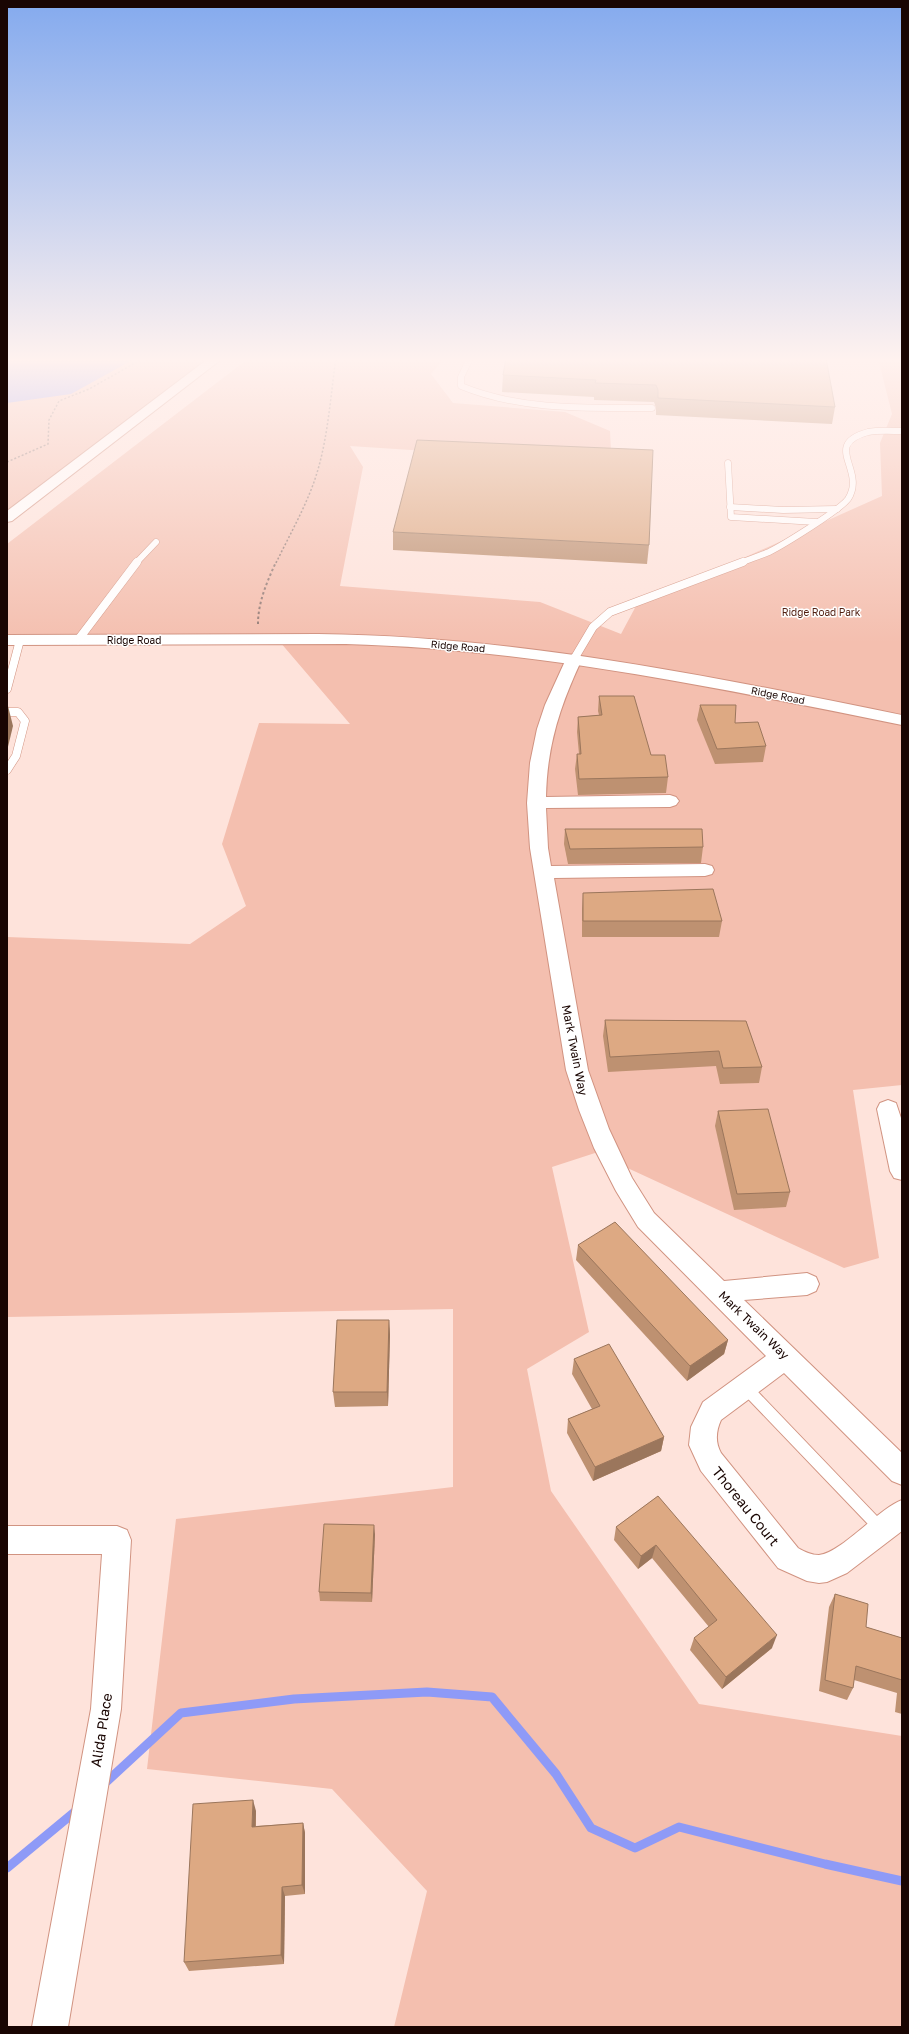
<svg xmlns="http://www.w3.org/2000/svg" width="909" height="2034" font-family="'Golos Text',sans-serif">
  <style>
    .green { fill: #f4bfaf }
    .water { fill: #8e9af7 }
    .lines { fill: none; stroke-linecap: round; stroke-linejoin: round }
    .stream { stroke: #8e9af7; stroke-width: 9 }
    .lane-far2-casing { stroke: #d19381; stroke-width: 7 }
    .lane-far1-casing { stroke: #d19381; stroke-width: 9 }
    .lane-casing { stroke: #d19381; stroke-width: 14 }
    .street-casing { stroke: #d19381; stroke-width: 2 }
    .secondary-casing { stroke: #d19381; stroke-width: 2 }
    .path-far1 { stroke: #957d77; stroke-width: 1.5; stroke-dasharray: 2 2; stroke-linecap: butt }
    .path { stroke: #957d77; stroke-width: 2; stroke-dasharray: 2.5 2.5; stroke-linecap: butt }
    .lane-far2 { stroke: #fff; stroke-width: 6 }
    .lane-far1 { stroke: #fff; stroke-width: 8 }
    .lane { stroke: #fff; stroke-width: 12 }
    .street { fill: #fff; fill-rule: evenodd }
    .secondary { fill: #fff; fill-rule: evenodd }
    .wall { fill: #be9171 }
    .shaded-wall { fill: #9b765c }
    .building { fill: #dda983; stroke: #9b765c }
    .labels { text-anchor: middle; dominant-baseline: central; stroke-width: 3; stroke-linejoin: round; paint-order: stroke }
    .far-park-label { font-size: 10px; fill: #511e10; stroke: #fff }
    .far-street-label { font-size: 10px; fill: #190502; stroke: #fff }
    .street-label { font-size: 12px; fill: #190502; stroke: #fff }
    .near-street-label { font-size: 14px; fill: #190502; stroke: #fff }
  </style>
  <rect width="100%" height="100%" fill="#fee3db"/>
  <g class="green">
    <path d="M7,358H217L7,518Z"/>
    <path d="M249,358H445L431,374L453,403L565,412L610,431L611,451L516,457L350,446L363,467L340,586L540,602L621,634L636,606L882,496L880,443L892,414L878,358H902V1085L853,1090L879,1258L844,1268L595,1153L552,1167L589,1332L527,1369L551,1491L699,1704L902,1736V2027H394L427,1891L332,1789L147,1769L176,1519L453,1487V1309L7,1317V937L190,944L246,906L222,844L259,723L350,724L280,642L7,638V544Z"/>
  </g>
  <path class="water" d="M7,358H136L71,394L7,403Z"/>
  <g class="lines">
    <g class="stream">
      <path d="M103,1785L181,1713L294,1699L427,1692L492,1697L556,1774L591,1828L635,1848L679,1827L825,1864L902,1881"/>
      <path d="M7,1868L77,1810"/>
    </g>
    <g class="lane-far2-casing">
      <g id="lane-far2">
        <path d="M470,358L461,377V386C522,411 587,408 652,408"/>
        <path d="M728,463L731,517L816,522"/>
        <path d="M730,507L783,510L837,509"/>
        <path d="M136,563L156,542"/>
        <path d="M740,563C750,559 760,556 769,552C783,545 840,510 848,499C867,470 821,445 868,432C878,430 892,431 902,431"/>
      </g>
    </g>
    <g class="lane-far1-casing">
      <g id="lane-far1">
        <path d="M78,640L137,562"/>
        <path d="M574,659L593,627L610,612L743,562"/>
        <path d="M7,689L20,640"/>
        <path d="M7,712H18L25,721L16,756L7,770"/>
      </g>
    </g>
    <g class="lane-casing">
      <path id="lane" d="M745,1387L881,1529"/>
    </g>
    <g class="street-casing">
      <g id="street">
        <path d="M574,654L580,656L582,659C560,706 547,745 546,797L670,795L676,797L679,801L676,805L670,807L546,808L548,848L551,866L705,864L712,866L714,870L712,874L705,876L554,878L588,1070L609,1129L632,1178L654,1213L724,1281L807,1273L816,1277L819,1284L816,1291L807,1295L744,1300L902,1453V1485L892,1481L784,1373L721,1420C716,1431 715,1442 721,1453L798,1548C805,1552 811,1555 819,1555C841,1553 878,1509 902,1500V1531L847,1573L827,1582L819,1583L807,1581L778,1568L701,1471L689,1445L691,1427L703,1402L766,1356L638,1227L616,1191L594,1148L579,1110L566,1070L530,848L527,803L530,763L537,729L545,705L566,659L568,656Z"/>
        <path d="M888,1100L896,1103L902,1121V1180L894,1178L890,1171L877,1109L880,1103Z"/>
        <path d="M7,1526H117L127,1530L131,1540L121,1709L68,2027H32L91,1709L102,1554H7Z"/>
      </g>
    </g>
    <g class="secondary-casing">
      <g id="secondary">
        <path d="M209,358H223L12,521L7,522V511Z"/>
        <path d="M318,634C515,636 709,676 902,715V725C718,688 533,649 346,644L7,645V635Z"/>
      </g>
    </g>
    <g class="path-far1">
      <path d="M7,462L48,444L49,420L59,401L89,389L144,358"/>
      <path d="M276,563C289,536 304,510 314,482C328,442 330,399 336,358"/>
    </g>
    <path class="path" d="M258,624C258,602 267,582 276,562"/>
    <use href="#lane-far2" class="lane-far2"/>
    <use href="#lane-far1" class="lane-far1"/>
    <use href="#lane" class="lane"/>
    <use href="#street" class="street"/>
    <use href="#secondary" class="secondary"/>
  </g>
  <g class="wall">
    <path d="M506,358L835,407L832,424L656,415V408L654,402L594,400V397L502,392L503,375Z"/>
    <path d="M393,532L649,545L647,564L393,550Z"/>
    <path d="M599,696L651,755L668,777L666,793L578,795L575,769L577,754H579L577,732L578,717L599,715L598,711Z"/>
    <path d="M700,705L735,723L766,746L763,762L715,764L697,720Z"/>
    <path d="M565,829L703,847L701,863L568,864L564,844Z"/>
    <path d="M583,893L722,921L719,937H582V909Z"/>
    <path d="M605,1020L746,1021L762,1067L759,1083L720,1084L716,1066L608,1072L603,1036Z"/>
    <path d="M718,1111L790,1192L786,1207L734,1210L715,1126Z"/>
    <path d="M578,1245L728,1340L724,1354L687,1381L576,1260Z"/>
    <path d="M389,1320L390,1335L388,1406L335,1407L333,1392Z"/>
    <path d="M574,1359L664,1437L661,1451L593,1481L567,1433L568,1419L592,1409L572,1374Z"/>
    <path d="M658,1496L772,1648L722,1689L690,1650L694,1638L709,1627L652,1558L638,1569L614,1540L616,1527Z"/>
    <path d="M375,1534L372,1602L320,1601L319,1592Z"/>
    <path d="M835,1594L866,1627L902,1638V1637V1714L895,1712L897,1693L854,1680L853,1688L847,1700L819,1691L829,1607Z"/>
    <path d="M256,1811V1826L303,1823L305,1833V1894L285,1896L284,1964L189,1971L184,1962Z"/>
  </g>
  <g class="shaded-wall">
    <path d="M8,706L13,726L7,751V709Z"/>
    <path d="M389,1320L390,1335L388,1406L387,1392Z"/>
    <path d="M728,1340L724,1354L687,1381L690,1366Z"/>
    <path d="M664,1437L661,1451L593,1481L595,1467Z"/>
    <path d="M374,1525L375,1534L372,1602L371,1593Z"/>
    <path d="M656,1545L652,1558L638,1569L641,1556Z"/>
    <path d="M777,1635L772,1648L722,1689L726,1677Z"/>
    <path d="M253,1800L256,1811L255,1837L252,1827Z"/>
    <path d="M303,1823L305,1833V1894L302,1885Z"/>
    <path d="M282,1887L285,1896L284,1964L281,1955Z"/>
  </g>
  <g class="building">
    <path d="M506,358H826L835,407L658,398V390L656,385L595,383L596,380L503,375Z"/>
    <path d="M417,440L653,450L649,545L393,532Z"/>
    <path d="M599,696H634L651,755H665L668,777L579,779L577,754H581L578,717L602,715Z"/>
    <path d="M700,705H736L735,723L758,722L766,746L717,749Z"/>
    <path d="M565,829H702L703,847L570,849Z"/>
    <path d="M713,889L722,921H583V893Z"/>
    <path d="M605,1020L746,1021L762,1067L723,1068L719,1051L610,1057Z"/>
    <path d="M768,1109L790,1192L737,1194L718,1111Z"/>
    <path d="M615,1222L728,1340L690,1366L578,1245Z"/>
    <path d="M337,1320H389L387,1392H333Z"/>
    <path d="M609,1344L664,1437L595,1467L568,1419L600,1406L574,1359Z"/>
    <path d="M658,1496L777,1635L726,1677L694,1638L717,1620L656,1545L641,1556L616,1527Z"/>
    <path d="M324,1524L374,1525L371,1593L319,1592Z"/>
    <path d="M835,1594L868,1604L866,1627L902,1638V1680L856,1666L853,1688L825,1680Z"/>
    <path d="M253,1800L252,1827L303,1823L302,1885L282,1887L281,1955L184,1962L193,1804Z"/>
  </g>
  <linearGradient id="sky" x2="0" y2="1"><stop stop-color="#84aaee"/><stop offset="0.56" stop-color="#fff2ef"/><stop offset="1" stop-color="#fff2ef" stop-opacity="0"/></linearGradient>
  <rect width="909" height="643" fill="url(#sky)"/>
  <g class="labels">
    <g class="far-park-label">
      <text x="821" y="612">Ridge Road Park</text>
    </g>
    <g class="far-street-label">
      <text x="134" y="640">Ridge Road</text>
      <text transform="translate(458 646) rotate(5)">Ridge Road</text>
      <text transform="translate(778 695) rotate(11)">Ridge Road</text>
    </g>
    <g class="street-label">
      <text transform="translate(575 1050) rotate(79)">Mark Twain Way</text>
      <text transform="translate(754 1325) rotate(44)">Mark Twain Way</text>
    </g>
    <g class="near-street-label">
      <text transform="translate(746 1506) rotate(51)">Thoreau Court</text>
      <text transform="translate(101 1730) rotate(-81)">Alida Place</text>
    </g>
  </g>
  <rect width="909" height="2034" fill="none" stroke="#190502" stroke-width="16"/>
</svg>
